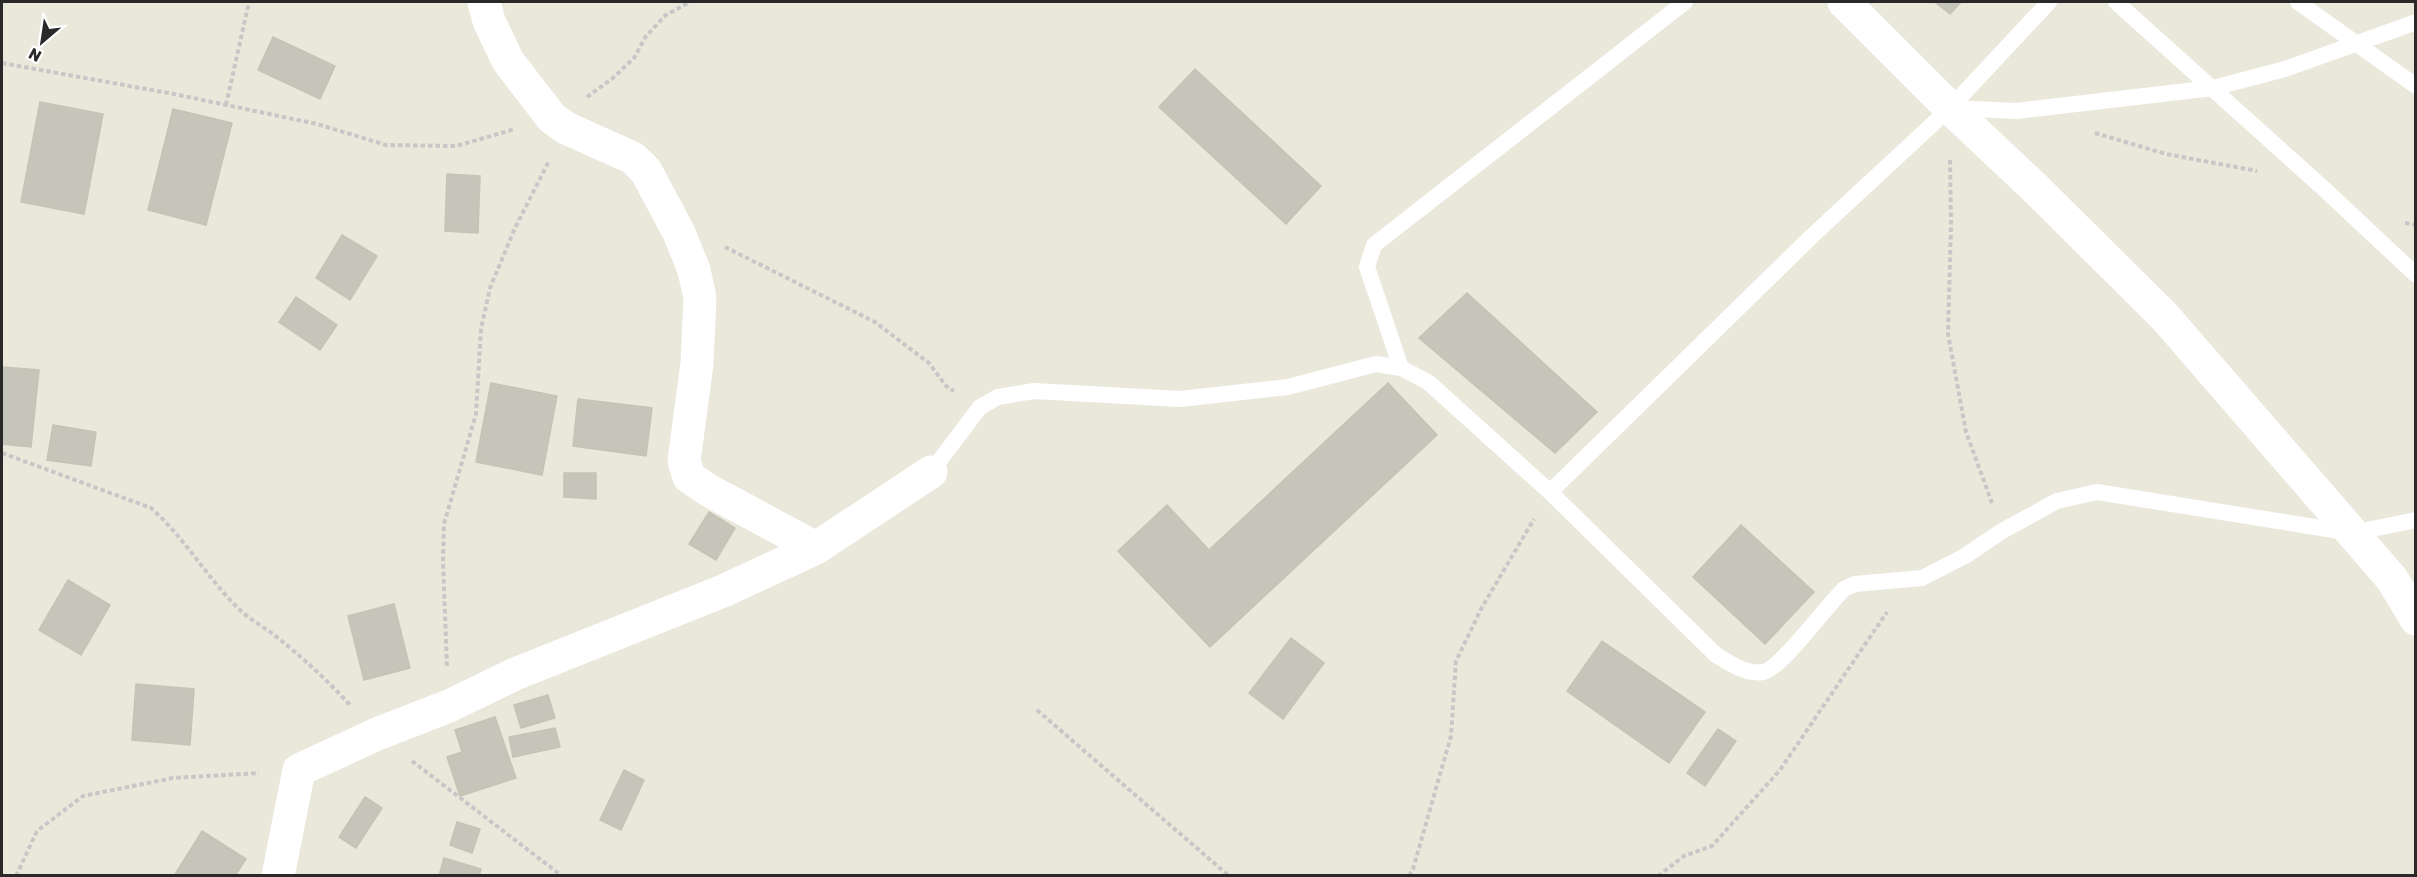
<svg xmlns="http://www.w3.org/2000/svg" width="2417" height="877" font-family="Rubik,sans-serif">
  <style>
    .building { fill: #c6c5ba; stroke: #c5c3b5; stroke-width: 1.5 }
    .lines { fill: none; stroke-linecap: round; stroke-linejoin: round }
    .path { stroke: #c7c7c7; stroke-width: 4; stroke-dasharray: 4.5 3; stroke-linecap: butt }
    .service { stroke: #fff; stroke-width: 16 }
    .minor { stroke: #fff; stroke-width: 33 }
  </style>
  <rect width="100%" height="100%" fill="#eae7db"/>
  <g class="building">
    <path d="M1935,2H1961L1950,14Z"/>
    <path d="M273,37L335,66L320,99L258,70Z"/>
    <path d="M1195,69L1321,186L1286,224L1159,107Z"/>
    <path d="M40,102L103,114L84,214L21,202Z"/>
    <path d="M173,109L232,123L206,225L148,210Z"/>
    <path d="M447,174L480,176L478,233L445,231Z"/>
    <path d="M342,235L377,256L350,300L316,278Z"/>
    <path d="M1467,293L1597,412L1555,453L1419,338Z"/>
    <path d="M296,297L337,325L320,350L279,322Z"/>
    <path d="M2,367L39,370L31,447L2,444Z"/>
    <path d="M491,383L557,396L542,475L476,462Z"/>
    <path d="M1388,383L1437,435L1210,647L1118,551L1167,505L1209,550Z"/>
    <path d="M578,399L652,408L646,456L573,446Z"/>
    <path d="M53,425L96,432L91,466L47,460Z"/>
    <path d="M564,473H596V499L564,497Z"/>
    <path d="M709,512L735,528L716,560L689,544Z"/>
    <path d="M1741,525L1814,592L1765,644L1693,577Z"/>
    <path d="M68,580L110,605L81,655L39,630Z"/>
    <path d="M394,604L410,668L364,680L348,616Z"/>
    <path d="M1291,638L1324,663L1283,719L1249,693Z"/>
    <path d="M1602,641L1705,712L1669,763L1567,691Z"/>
    <path d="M136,684L194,689L190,745L132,740Z"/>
    <path d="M548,695L555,718L521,728L514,705Z"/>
    <path d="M495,717L516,778L460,796L447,757L462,752L455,730Z"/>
    <path d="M555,728L560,747L513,757L509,737Z"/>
    <path d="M1718,729L1736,741L1705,786L1687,773Z"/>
    <path d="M624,770L644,780L621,830L600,820Z"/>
    <path d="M365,797L382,808L356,848L339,837Z"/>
    <path d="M457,822L480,829L472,853L450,845Z"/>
    <path d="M202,831L246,859L235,876H174Z"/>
    <path d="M444,858L481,869L479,876H439Z"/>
  </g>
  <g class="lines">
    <g class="path">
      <path d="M2,63L174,94L317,124L386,145L456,146L515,129"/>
      <path d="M587,97L613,78L634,58L646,36L666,15L690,2"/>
      <path d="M226,105L249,2"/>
      <path d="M2095,133L2166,154L2257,171"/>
      <path d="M1950,160L1951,224L1948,334L1966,432L1992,503"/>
      <path d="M2405,223L2416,225"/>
      <path d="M725,247L875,322L929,363L946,386L954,391"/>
      <path d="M2,453L151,508C185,538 207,578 239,609C249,619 262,626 273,634C301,656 327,680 351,706"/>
      <path d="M447,666L443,561L444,524L476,414L481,329L490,288L515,228L549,161"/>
      <path d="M1037,710L1229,876"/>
      <path d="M412,761L562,876"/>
      <path d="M16,876L37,831L83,796L173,778L259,773"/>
      <path d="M1409,876L1413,869L1451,736L1456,661L1481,609L1534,519"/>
      <path d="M1658,876L1684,856L1712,846L1780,770L1887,612"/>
    </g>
    <g class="service">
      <path d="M2116,2L2322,187L2416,275"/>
      <path d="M2298,2L2416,86"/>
      <path d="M1954,108L2016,111L2213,88L2285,69L2416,22"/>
      <path d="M1401,368L1367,267L1374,245L1685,2"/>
      <path d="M931,472L980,407L998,397L1034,391L1180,399L1288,387L1376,364L1401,368L1428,382L1550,492L1716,655C1730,663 1746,675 1763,672C1781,669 1827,605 1844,589L1855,584L1922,578L1965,556L2002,531L2057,501L2097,492L2352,533L2416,520"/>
      <path d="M1550,492L1812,236L1950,108L2049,2"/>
    </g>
    <g class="minor">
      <path d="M484,2L489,21L508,61L552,118L566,128L633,158L646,171L679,233L694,270L700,298L697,364L684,461L689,477L708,490L816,548"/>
      <path d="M1844,2L1950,108L2036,189L2165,317L2392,579L2416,619"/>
      <path d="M278,876L299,770L377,734L449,706L515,674L723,591L816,548L931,472"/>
    </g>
  </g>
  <rect width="2417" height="877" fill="none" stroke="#292929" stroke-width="6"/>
  <g transform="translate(42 42) rotate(209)" stroke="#ffffff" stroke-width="4.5" paint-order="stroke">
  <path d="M0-4.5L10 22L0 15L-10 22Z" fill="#292929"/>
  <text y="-9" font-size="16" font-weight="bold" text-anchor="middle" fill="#292929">N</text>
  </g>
</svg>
